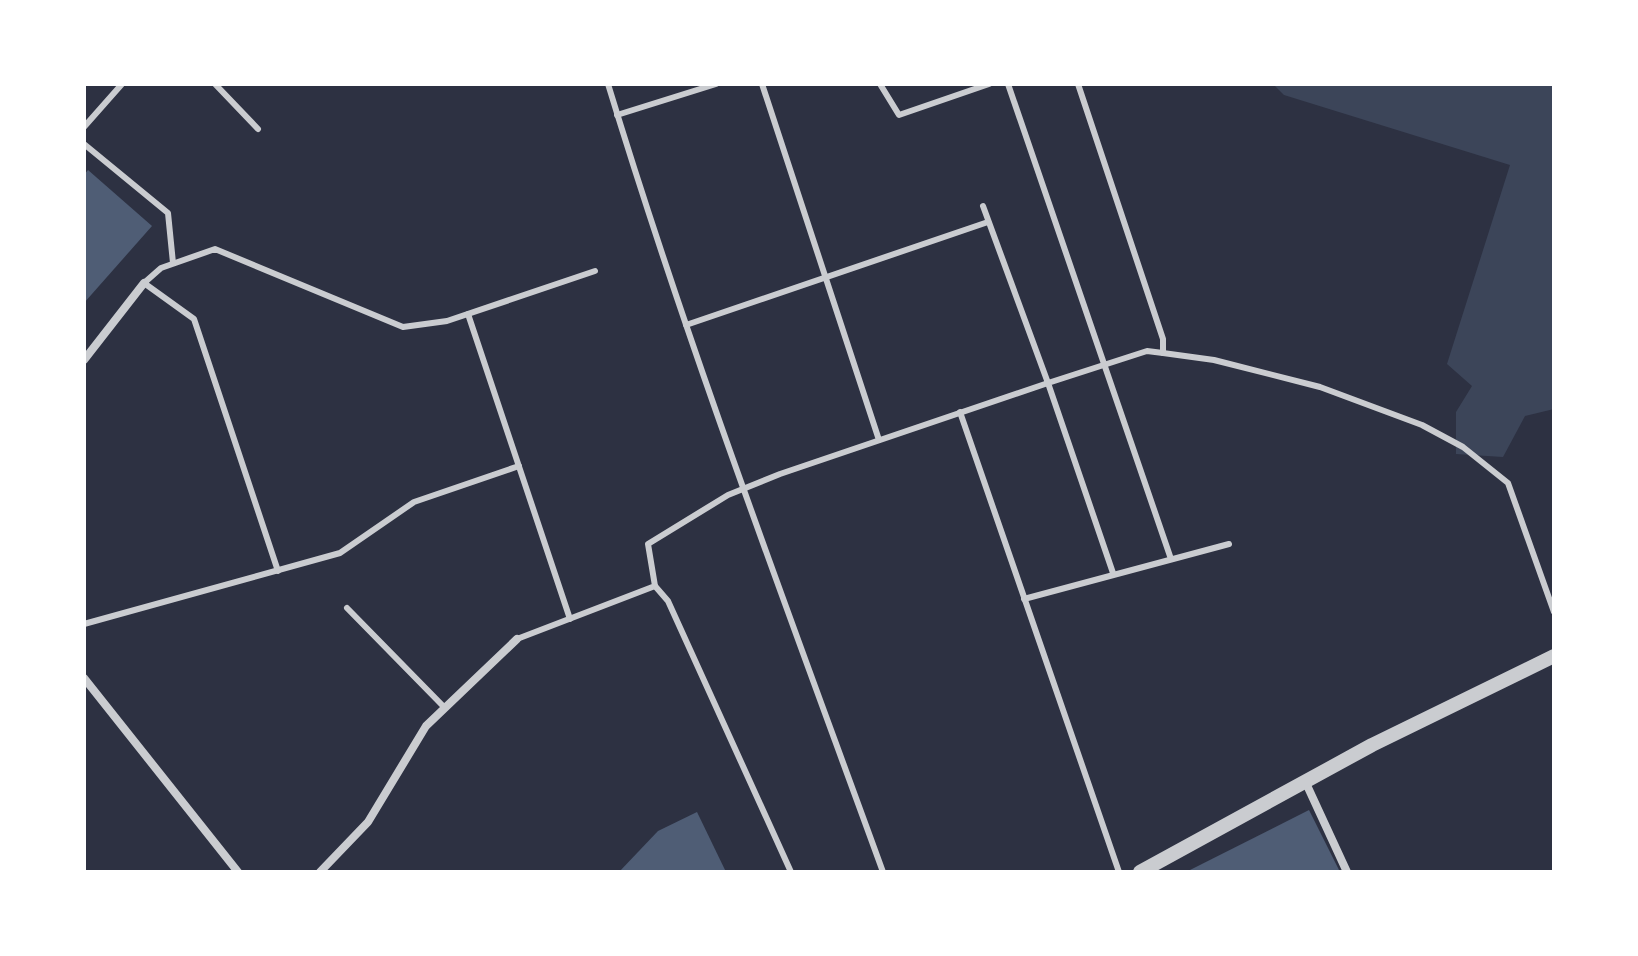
<svg xmlns="http://www.w3.org/2000/svg" width="1638" height="956" font-family="Montserrat,sans-serif">
  <style>
    .green { fill: #3c4559 }
    .water { fill: #4f5d75 }
    .lines { fill: none; stroke-linecap: round; stroke-linejoin: round }
    .service { stroke: #caccd0; stroke-width: 6 }
    .minor { stroke: #caccd0; stroke-width: 8 }
    .tertiary { stroke: #caccd0; stroke-width: 14 }
  </style>
  <rect width="100%" height="100%" fill="#2d3142"/>
  <path class="green" d="M1273,84H1554V409L1525,416L1503,457L1456,454V412L1472,386L1447,364L1510,165L1284,95Z"/>
  <g class="water">
    <path d="M88,170L152,226L84,303V175Z"/>
    <path d="M1309,810L1340,872H1186Z"/>
    <path d="M697,812L726,872H619L658,831Z"/>
  </g>
  <g class="lines">
    <g class="service">
      <path d="M215,84L258,129"/>
      <path d="M608,84C689,350 788,611 883,872"/>
      <path d="M762,84L879,440"/>
      <path d="M880,84L899,115L989,84"/>
      <path d="M1008,84L1171,559"/>
      <path d="M1078,84L1163,339V353"/>
      <path d="M617,115L716,84"/>
      <path d="M84,127L122,84"/>
      <path d="M84,144L168,213L173,263"/>
      <path d="M468,314L570,619"/>
      <path d="M686,325L988,222"/>
      <path d="M960,412L1119,872"/>
      <path d="M278,571L194,319L144,283L161,268L215,249L403,327L447,321L595,271"/>
      <path d="M1113,573L1048,383L1147,351L1163,353L1214,360L1320,387L1422,425L1463,447L1508,483L1554,612"/>
      <path d="M655,586L668,601L791,872"/>
      <path d="M1024,599L1229,544"/>
      <path d="M347,608L445,708"/>
      <path d="M84,624L340,553L414,502L519,466"/>
      <path d="M517,639L655,586L648,544L728,495L780,474L1048,383L983,206"/>
    </g>
    <g class="minor">
      <path d="M84,360L144,283"/>
      <path d="M84,678L238,872"/>
      <path d="M1305,781L1347,872"/>
      <path d="M320,872L368,822L426,726L517,639"/>
    </g>
    <path class="tertiary" d="M1140,872L1372,745L1554,656"/>
  </g>
  <rect width="1638" height="956" fill="none" stroke="#ffffff" stroke-width="172"/>
</svg>
